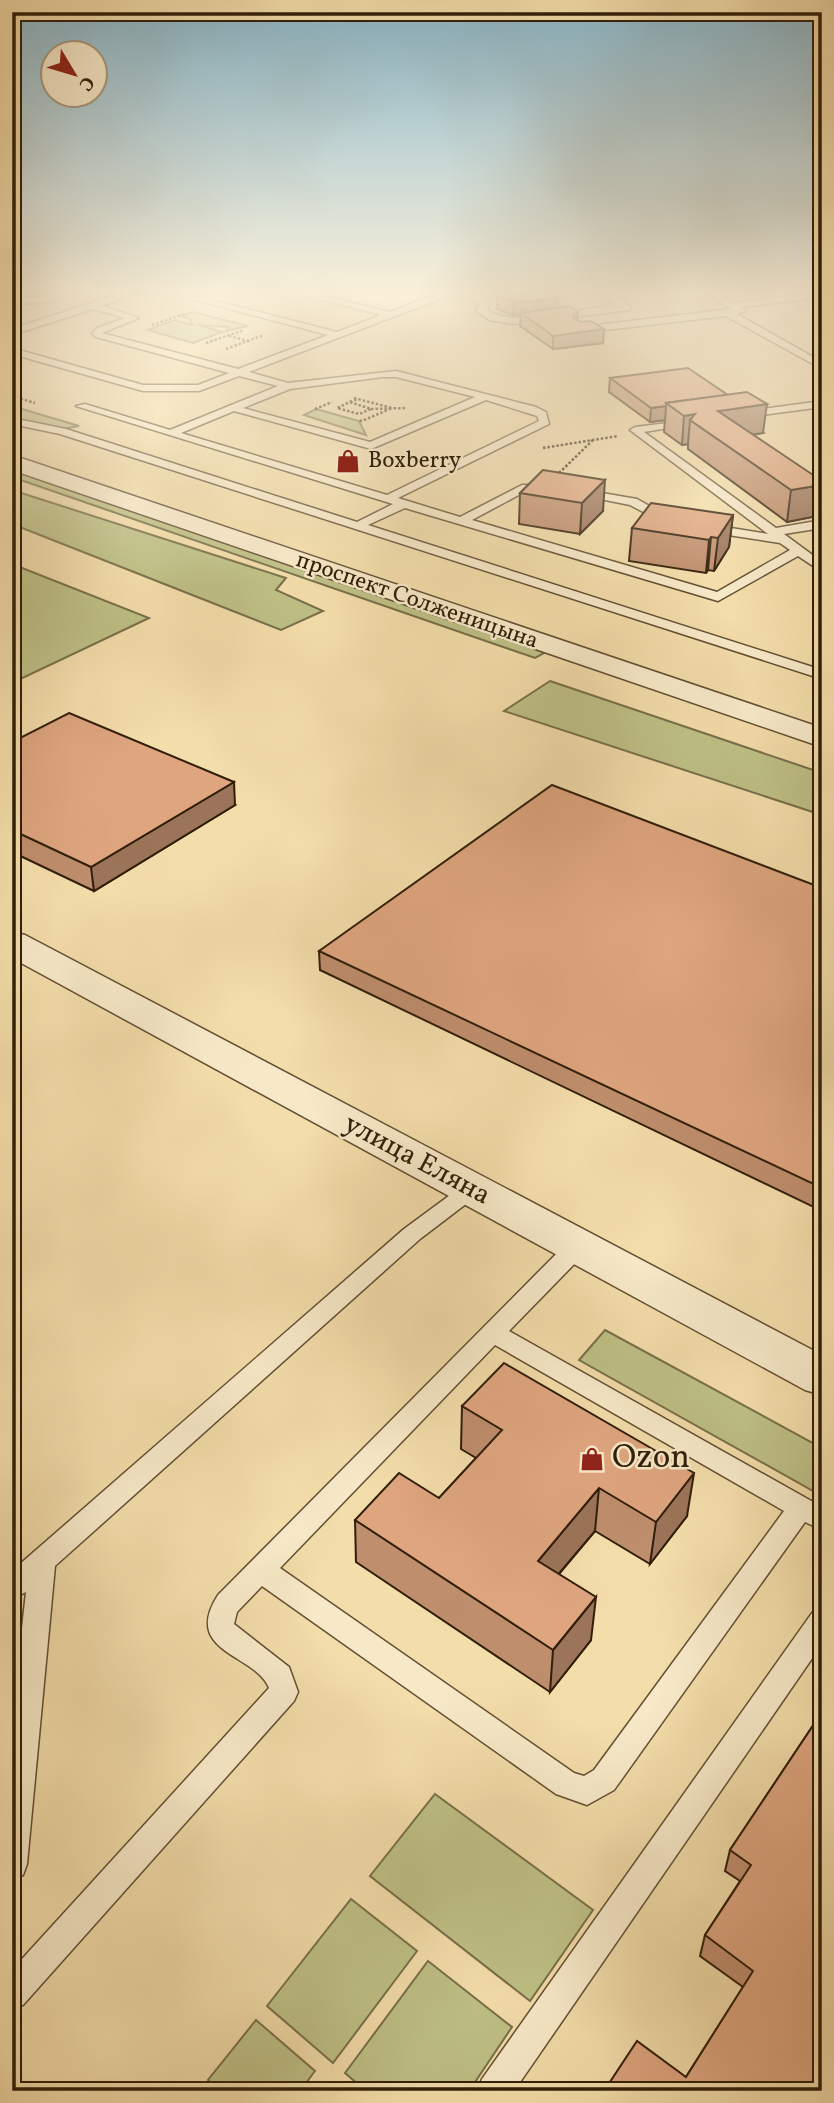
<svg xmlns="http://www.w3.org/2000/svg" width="834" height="2103" font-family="Vollkorn,serif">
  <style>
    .green { fill: #bec086; stroke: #786f48; stroke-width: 2 }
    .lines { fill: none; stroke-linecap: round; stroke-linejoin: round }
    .service-casing { stroke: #624e31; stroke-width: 3 }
    .minor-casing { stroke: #624e31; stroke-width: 3 }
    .path { stroke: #311e09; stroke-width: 2.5; stroke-dasharray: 2.5 2; stroke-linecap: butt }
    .service { fill: #f7e9c8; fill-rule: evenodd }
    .minor { fill: #f7e9c8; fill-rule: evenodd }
    .wall { fill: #bf8e6d; stroke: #311e09; stroke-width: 2 }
    .shaded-wall { fill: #9b7459; stroke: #311e09; stroke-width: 2 }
    .building { fill: #dea57f; stroke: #311e09; stroke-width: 2 }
    .labels { text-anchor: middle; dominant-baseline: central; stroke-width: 5; stroke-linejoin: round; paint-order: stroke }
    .far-poi-label { font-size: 23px; fill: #311e09; stroke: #f7e9c8; text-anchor: start }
    .far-street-label { font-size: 23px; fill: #311e09; stroke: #f7e9c8 }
    .street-label { font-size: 28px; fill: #311e09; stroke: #f7e9c8 }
    .near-poi-label { font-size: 33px; fill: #311e09; stroke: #f7e9c8; text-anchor: start }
  </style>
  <rect width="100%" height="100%" fill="#f3ddaa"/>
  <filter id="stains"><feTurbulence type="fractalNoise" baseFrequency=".00286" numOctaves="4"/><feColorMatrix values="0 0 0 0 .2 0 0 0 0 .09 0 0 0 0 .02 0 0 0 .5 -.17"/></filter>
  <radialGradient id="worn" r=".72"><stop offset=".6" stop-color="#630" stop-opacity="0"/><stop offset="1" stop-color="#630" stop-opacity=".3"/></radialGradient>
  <g class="green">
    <path d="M193,312L248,326L226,331L229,327L198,325L222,332L193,343L147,330L175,320L192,325L190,319L180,316Z"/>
    <path d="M12,406L79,426L62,429L12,419Z"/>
    <path d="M316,409L359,421L366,435L304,415Z"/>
    <path d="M12,469L546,652L535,658L12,477Z"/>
    <path d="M12,490L286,578L276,590L323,611L281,630L12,524Z"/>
    <path d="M12,564L149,618L12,683Z"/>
    <path d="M550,681L822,773V815L504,711Z"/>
    <path d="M605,1330L822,1448V1496L579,1360Z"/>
    <path d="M435,1794L593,1910L530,2001L370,1876Z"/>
    <path d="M351,1899L417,1951L333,2063L267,2006Z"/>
    <path d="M428,1961L512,2027L469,2091H366L345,2073Z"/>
    <path d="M256,2020L315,2071L300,2091H219L208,2080Z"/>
  </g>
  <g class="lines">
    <g class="service-casing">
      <g id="service">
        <path d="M65,290H78L45,303L12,304V298L44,297Z"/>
        <path d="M131,290H145L102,306L139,318L102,333L238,369L328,335L157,290H173L337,332L381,315L284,290H300L390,312L446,290L472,293L527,290L480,298L489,304L487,310C512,328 584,309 615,304L595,290H605L630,306V310L514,324L489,320L476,310L480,306L469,298L453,294L249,372L288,383L396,371L536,407L546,412L549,424L398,498L460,517L522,485H554V489L528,490L472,520L717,592L790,550L780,543L702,531V525L706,524L768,534L630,430L635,427L693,420V424L644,432L776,528L822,520V528L784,534L822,562V572L798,556L718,601L405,508L368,525L822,670V679L60,434L12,424V418L66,429L357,522L393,504L76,406L85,404L170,430L278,386L239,376L199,391H143L12,354V348L143,385H198L229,373L96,337L92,333L97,328L125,318L93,309L12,335V329ZM383,377H396L475,397L370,442L243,408L290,389ZM486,400L537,416L539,421L387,495L181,433L234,411L371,449Z"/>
        <path d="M700,290H711L734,303L822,291V297L741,307L746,311L737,314L822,362V369L726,316L580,333L575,330L580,327L731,309Z"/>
        <path d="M822,401V407L740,418L735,415L740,412Z"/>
        <path d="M579,489L637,499L676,521L666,524L630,505L575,494L573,492Z"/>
        <path d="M472,1182L479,1184L483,1189L479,1194L420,1239L55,1566L27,1864L23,1875L12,1879V1719L26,1592L12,1599V1571L404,1229L465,1184Z"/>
        <path d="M578,1238L586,1240L589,1246L586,1252L509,1331L822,1507V1530L805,1522L614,1790L587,1805L556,1794L262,1586L237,1612L234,1624L289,1667L298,1692L294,1701L23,2005L12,2010V1970L269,1688C256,1654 181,1653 218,1595L570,1240ZM495,1345L784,1511L594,1770L584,1776L574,1773L280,1568Z"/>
        <path d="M822,1609V1644L514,2091H477L482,2079L812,1613Z"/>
      </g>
    </g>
    <g class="minor-casing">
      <g id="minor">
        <path d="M12,290H36L33,294L12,300Z"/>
        <path d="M12,455L822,728V747L12,470Z"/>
        <path d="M12,932L25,935L822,1355V1395L805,1390L12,958Z"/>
      </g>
    </g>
    <g class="path">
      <path d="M152,325L184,314"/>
      <path d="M229,336L248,341"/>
      <path d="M206,343L244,330"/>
      <path d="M226,349L264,335"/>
      <path d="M12,396L35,403"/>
      <path d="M354,398L392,408L362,421L358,420"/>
      <path d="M350,402L371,409L359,414L337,408Z"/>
      <path d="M350,402L357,399"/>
      <path d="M315,409L332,402"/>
      <path d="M371,409L405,408"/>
      <path d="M543,448L618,436"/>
      <path d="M559,473L593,440"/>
    </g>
    <use href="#service" class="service"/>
    <use href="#minor" class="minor"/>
  </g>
  <g class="wall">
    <path d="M497,296L557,308L578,321L604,329L603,343L553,349L520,326L521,314L513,315L497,309Z"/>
    <path d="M610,378L763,433L753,435L822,515L787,522L688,449V444L682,445L664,432L665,420L650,422L609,392Z"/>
    <path d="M543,470L603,511L580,534L519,524L520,493Z"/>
    <path d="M733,515L729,547L714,571L708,570L706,573L629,561L632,528Z"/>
    <path d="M12,742L235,805L94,891L12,852Z"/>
    <path d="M822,888V1211L320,970L319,951Z"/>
    <path d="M462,1406L687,1516L650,1564L595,1531L559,1574L591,1640L550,1692L356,1562L355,1520L439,1498L476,1458L461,1449Z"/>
    <path d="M822,1712V2091L686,2077L743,1987L700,1956L705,1935L740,1881L725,1871L730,1850Z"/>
  </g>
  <g class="shaded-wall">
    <path d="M558,299L557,312L521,313V314L513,315L514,302Z"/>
    <path d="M578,312L577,325L573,316Z"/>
    <path d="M604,329L603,343L553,349V336Z"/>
    <path d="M767,404L763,433L719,440L690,420L688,444L682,445L684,416Z"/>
    <path d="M666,406L665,420L650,422L651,408Z"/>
    <path d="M605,480L603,511L580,534L582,503Z"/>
    <path d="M822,485V515L787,522L791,490Z"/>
    <path d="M733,515L729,547L714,571L718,538Z"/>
    <path d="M711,537L708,570L706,573L709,540Z"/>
    <path d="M234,782L235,805L94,891L91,867Z"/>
    <path d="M694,1473L687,1516L650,1564L656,1522Z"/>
    <path d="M599,1488L595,1531L534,1603L538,1561Z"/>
    <path d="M596,1597L591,1640L550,1692L553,1650Z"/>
  </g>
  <g class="building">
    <path d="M545,291L558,299L514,302L497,296Z"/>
    <path d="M569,306L578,312L573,316L574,319L581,322L591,321L604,329L553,336L521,313Z"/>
    <path d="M688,368L728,395L666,403V406L651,408L610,378Z"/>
    <path d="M747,392L767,404L718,411L822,481V485L791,490L690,420L695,414L684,416L666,403Z"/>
    <path d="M543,470L605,480L582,503L520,493Z"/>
    <path d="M651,503L733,515L718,538L711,537L709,540L632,528Z"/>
    <path d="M69,713L234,782L91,867L12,830V742Z"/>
    <path d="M552,785L822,888V1188L319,951Z"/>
    <path d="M504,1363L694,1473L656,1522L599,1488L538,1561L596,1597L553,1650L355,1520L399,1473L439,1498L502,1430L462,1406Z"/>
    <path d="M822,1712V2091H604L637,2041L686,2077L753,1971L705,1935L751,1865L730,1850Z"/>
  </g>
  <linearGradient id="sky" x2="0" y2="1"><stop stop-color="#89b8cd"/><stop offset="0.5" stop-color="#faf0d9"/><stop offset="1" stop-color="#faf0d9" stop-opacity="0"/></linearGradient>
  <rect width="834" height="585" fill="url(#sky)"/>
  <defs>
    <g id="shop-bare" transform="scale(1.89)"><path d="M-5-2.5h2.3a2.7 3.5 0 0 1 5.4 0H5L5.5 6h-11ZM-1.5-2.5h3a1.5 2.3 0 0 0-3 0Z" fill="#8f2418" stroke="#f7e9c8" stroke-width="2.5" paint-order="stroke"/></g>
  </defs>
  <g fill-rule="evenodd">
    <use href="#shop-bare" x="348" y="461"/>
    <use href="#shop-bare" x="592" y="1459"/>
  </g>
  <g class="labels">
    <g class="far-poi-label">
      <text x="368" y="461">Boxberry</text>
    </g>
    <g class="far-street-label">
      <text transform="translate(417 601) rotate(19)">проспект Солженицына</text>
    </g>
    <g class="street-label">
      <text transform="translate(417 1160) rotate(28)">улица Еляна</text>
    </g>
    <g class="near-poi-label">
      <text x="612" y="1459">Ozon</text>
    </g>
  </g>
  <rect width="834" height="2103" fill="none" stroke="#f3ddaa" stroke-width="42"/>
  <rect x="14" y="14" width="806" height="2075" fill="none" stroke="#311e09" stroke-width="3.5"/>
  <rect x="21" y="21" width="792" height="2061" fill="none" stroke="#311e09" stroke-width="2"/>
  <g transform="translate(74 74) rotate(128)"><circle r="33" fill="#f7e9c8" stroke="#a8987c" stroke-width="2"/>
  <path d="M0-5L12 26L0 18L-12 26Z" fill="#8f2418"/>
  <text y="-10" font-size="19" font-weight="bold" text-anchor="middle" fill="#311e09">С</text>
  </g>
  <rect width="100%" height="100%" filter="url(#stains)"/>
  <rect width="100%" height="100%" fill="url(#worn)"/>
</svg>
